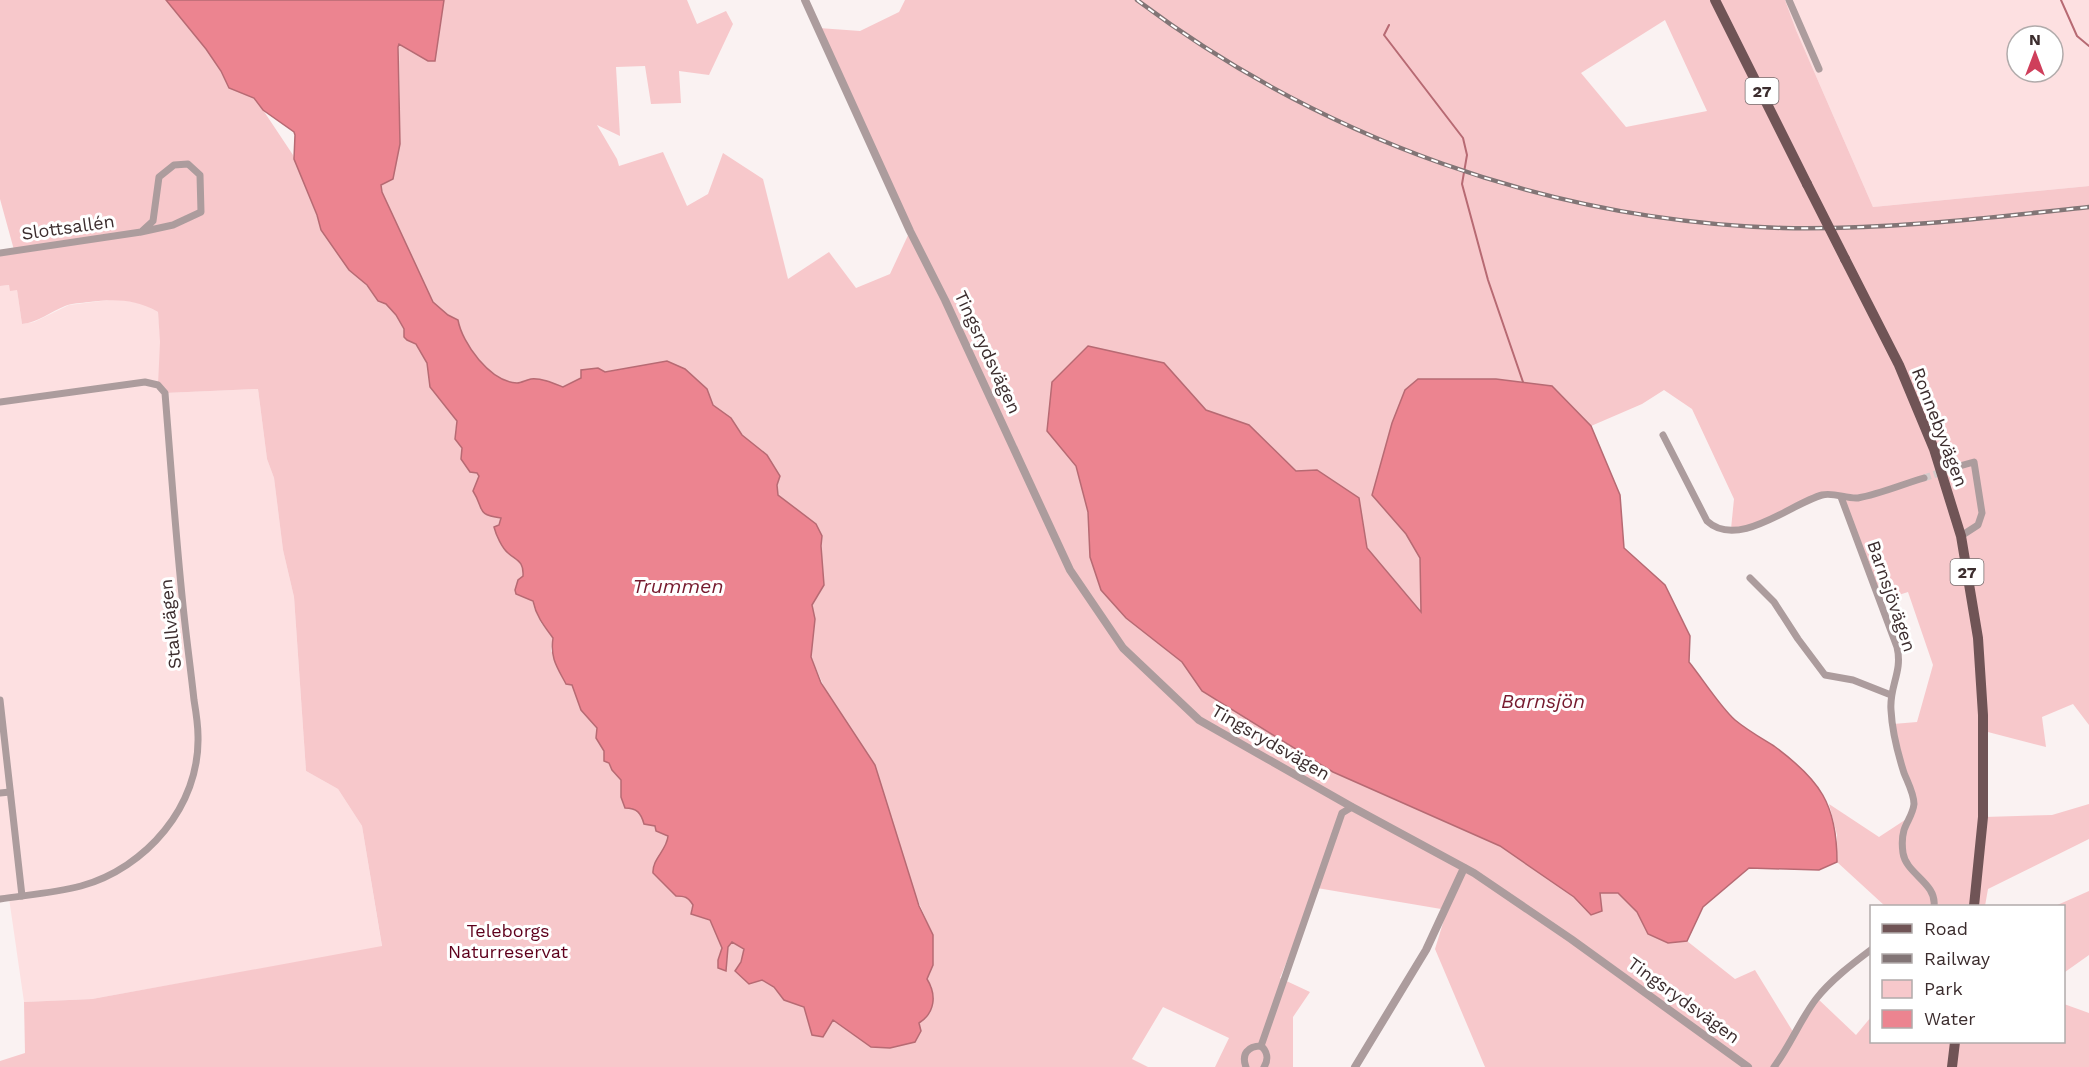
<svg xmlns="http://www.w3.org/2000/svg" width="2089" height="1067" font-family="'Work Sans',sans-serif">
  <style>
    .built { fill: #fde0e1; fill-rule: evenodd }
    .green { fill: #f7c8cb; fill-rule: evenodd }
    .water { fill: #ec8490; stroke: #b76a73; stroke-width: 1.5 }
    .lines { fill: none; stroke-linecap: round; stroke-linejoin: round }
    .stream { stroke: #b76a73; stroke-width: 2 }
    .minor-tunnel { stroke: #d4cbcb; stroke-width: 7; stroke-dasharray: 7 3.5; stroke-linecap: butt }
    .minor { stroke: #ac9c9d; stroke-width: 7 }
    .tertiary { stroke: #ac9c9d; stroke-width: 8 }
    .primary { stroke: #705456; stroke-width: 10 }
    .rail-casing { stroke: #827576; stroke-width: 4.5 }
    .rail { stroke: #fff; stroke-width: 2; stroke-dasharray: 7; stroke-linecap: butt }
    .primary-bridge { stroke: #705456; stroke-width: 10 }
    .labels { text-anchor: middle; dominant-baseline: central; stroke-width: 6; stroke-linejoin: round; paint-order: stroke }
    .shield { fill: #fff; stroke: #766c6d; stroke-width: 1.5 }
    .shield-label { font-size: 16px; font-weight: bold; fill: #3c2d2e }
    .street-label { font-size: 18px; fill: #3c2d2e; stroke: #fff }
    .park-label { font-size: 18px; fill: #5e001c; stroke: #fff }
    .water-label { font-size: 20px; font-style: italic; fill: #761a2e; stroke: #fff }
  </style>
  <rect width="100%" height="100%" fill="#faf2f2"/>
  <g class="built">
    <path d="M1785,0H2089V186L1873,207L1796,30ZM2017,36H2053V72H2017Z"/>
    <path d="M10,285L17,290L22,324L34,322L69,305L109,300H124L143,304L158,312L165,393L258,389L267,459L274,478L283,550L294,597L306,771L338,789L362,826L382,947L92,999L24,1002L9,898H0V286Z"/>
  </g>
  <g class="green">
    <path d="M0,0H166L206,49L221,71L229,88L254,98L263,110L293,155L317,216L321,230L349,270L361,279L370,290L386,304L396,315L410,340L416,344L427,363L430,387L457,421L455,433L462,448L461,459L479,476L473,491C483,508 479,515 501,518L496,534L506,551L516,557L521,564L535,610L541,623L553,638L551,651L572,685L581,710L597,728L600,745L604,751L612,770L621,780V797L625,807C637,808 641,813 644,824L655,826L656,831L668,836L666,844L653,866L676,896H686L694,905L691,910L710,920L722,948L718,960L726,970L728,947L732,942L744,949L741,962L762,980L774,987L784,1000L804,1007L812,1035L833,1019L871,1047L919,1023L932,987L926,979L933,965V935L811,657L815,619L812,606L824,585L821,546L822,536L816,524L778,495L777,485L779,476L767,455L742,435L731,418L713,405L707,389L667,361L605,372L581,370V378L563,387C553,383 542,378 531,379C526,380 521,383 517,383C490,382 462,343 458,320L448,315L433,302L382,192L380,186L385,182L400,144L399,44L435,61L444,0H687L697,24L726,11L733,24L709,75L679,71L681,103L651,104L645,66L616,67L620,136L597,125L617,159L619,166L663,152L687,206L708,194L723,153L763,179L788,279L829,252L856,288L890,274L910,231L819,28L860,31L899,12L905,0H1785L1796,30L1873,207L2089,186V725L2073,704L2042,717L2046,747L1984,731V817L2052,815L2089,804V839L1988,889L1985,906H1885L1837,862V835L1829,804L1879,837L1911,816L1914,804L1893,724L1917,722L1933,665L1908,592L1880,601L1841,497L1822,495L1752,528L1731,529L1734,499L1692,409L1664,390L1642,404L1591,426L1551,386L1496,379H1418L1392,423L1372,495L1406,534L1420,558L1422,612L1367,548L1359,498L1317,470L1296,471L1249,425L1206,410L1164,363L1088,347L1047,431L1076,466L1088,512L1090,557L1126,618L1182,662L1202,691L1333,772L1500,846L1575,897L1591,915L1600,893H1618L1637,912L1648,934L1668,943L1687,941L1735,979L1755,970L1795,1035L1817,998L1856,1035L1871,1017L1872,1042H2064V1004L2089,1013V1067H1485L1435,949L1447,910L1317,888L1280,978L1310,992L1293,1017V1067H1215L1229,1038L1163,1007L1132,1059L1148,1067H0V1061L25,1053L24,1002L92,999L382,946L362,826L338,789L306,771L294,597L283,550L274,478L267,459L258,389L165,393L158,385L160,342L158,312C134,299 115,299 89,302C81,303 72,303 65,306C50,312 39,322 22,324L17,290L10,291L9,285L0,286V253L14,250L0,199ZM1665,20L1707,111L1626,127L1581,73Z"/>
    <path d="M2089,891V955L2065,972L2064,906H2055Z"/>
  </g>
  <g class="water">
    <path d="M166,0H444L435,61H428L399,44L398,47L400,144L393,179L381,185L382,192L433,302L448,315L458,320C462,343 490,382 517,383C521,383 526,380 531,379C542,378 553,383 563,387L581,378V370L598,368L605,372L667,361L685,369L707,389L713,405L731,418L742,435L767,455L780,476L777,485L778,495L816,524L822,536L821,546L824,585L812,605L815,619L811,657L821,683L875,765L919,906L933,935V965L927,979C937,995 935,1013 919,1023L921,1031L915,1042L890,1048L871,1047L833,1020L823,1037L812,1035L804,1007L784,1000L774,987L762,980L749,984L735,971L741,962L744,949L732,942L728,947L726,971L718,968V960L722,948L710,920L691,914L693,905C688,897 685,896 676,896L653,873C652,859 667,850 668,836L656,831L655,826L644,824C641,813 637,808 625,808L621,797V780L612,770L609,763L604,761V751L596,738L597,728L581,710L572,685L566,684C557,667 550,658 553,638C544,626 536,616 533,601L516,594L515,590L518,580L523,576C524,561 517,561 508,553C502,548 496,535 494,527L499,525L501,518C475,514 485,510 473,491L479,476L477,473L470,472L461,459L462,448L455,439L457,421L430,387L427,363L416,344L407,340L404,337V329L396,315L386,304L378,301L367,285L349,270L321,230L317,215L294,159L295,135L294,132L263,110L254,98L229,88L221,71L206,49Z"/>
    <path d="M1088,346L1164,363L1206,410L1249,425L1296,471L1317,470L1359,498L1367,548L1421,612L1420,558L1406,534L1372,495L1392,423L1405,390L1418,379H1496L1552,386L1591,426L1620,495L1624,548L1665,585L1690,636L1689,662C1702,678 1721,708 1735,720C1747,730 1761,738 1774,746C1820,780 1837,804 1837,862L1819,870L1749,868L1703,907L1687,941L1668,943L1648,934L1637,912L1618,893H1600L1602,911L1591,915L1574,897L1500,846L1333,772L1202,691L1182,662L1126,618L1101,590L1090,557L1088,512L1076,466L1047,431L1052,382Z"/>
  </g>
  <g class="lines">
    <g class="stream">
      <path d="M2061,0L2077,36L2089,46"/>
      <path d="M1389,25L1384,35L1463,138L1467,155L1462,184L1488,280L1523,382"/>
    </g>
    <path class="minor-tunnel" d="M1924,478L1956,467"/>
    <g class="minor">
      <path d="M1789,0L1819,69"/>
      <path d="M0,253L141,232L173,225L201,212L200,175L188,164L174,165L159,177L153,221L141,232"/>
      <path d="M0,402L145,382L158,385L165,393C171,467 176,541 184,615C187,643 191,672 194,700C196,712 198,725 198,736C200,806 146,868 81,886C54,893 27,895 0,899"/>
      <path d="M1663,435L1707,521C1738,550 1792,503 1822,495C1834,492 1846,499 1858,498C1880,494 1903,484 1924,478"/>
      <path d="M1956,467L1974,462L1982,513L1978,525L1961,536"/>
      <path d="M1841,497L1897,647C1903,672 1889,686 1891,710C1892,731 1898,754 1904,773C1908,783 1914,794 1914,804C1913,814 1907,821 1904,830C1902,837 1902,846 1903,853C1906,874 1937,883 1934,906"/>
      <path d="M1750,578L1774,602L1798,639L1825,675L1853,680L1891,695"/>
      <path d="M0,700L22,896"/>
      <path d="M0,793L10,792"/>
      <path d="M1261,1046L1342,813L1352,807"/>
      <path d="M1261,1046C1267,1051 1269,1059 1264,1067"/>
      <path d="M1246,1067C1241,1054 1248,1046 1261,1046"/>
      <path d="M1774,1067C1790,1046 1800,1020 1816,999C1831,980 1852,964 1872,949"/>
    </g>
    <g class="tertiary">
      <path d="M805,0L910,231L945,300L1070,570L1123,648L1199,720L1352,807L1474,873L1571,939L1748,1067"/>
      <path d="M1355,1067L1426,950L1464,868"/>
    </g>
    <g class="primary">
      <path d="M1715,0L1807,184"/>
      <path d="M1845,259L1899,365L1934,449L1961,536L1978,638L1983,715V817L1974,906"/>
      <path d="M1952,1067L1955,1042"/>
    </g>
    <g class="rail-casing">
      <path id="rail" d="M1137,0C1322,139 1550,221 1783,228C1885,230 1987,218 2089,207"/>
    </g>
    <use href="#rail" class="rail"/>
    <path class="primary-bridge" d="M1807,184L1845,259"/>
  </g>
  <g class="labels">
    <g class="shield">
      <rect x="1745.5" y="78" width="33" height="26" rx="4.5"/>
      <rect x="1950.5" y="559" width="33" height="26" rx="4.5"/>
    </g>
    <g class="shield-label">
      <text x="1762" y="91">27</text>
      <text x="1967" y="572">27</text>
    </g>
    <g class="street-label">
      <text transform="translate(68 227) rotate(-8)">Slottsallén</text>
      <text transform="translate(988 352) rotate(65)">Tingsrydsvägen</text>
      <text transform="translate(1940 427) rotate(69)">Ronnebyvägen</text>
      <text transform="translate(1892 596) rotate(71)">Barnsjövägen</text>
      <text transform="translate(170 624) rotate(-96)">Stallvägen</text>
      <text transform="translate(1271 742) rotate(30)">Tingsrydsvägen</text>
      <text transform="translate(1684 1000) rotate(36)">Tingsrydsvägen</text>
    </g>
    <g class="park-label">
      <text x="508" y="930">Teleborgs<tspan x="508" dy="21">Naturreservat</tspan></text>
    </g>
    <g class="water-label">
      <text x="678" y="586">Trummen</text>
      <text x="1543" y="701">Barnsjön</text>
    </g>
  </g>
  <rect x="1870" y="905" width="195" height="138" fill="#ffffff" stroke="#b1abab" stroke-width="1.5"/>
  <rect x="1882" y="924" width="30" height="9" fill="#705456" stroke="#b1abab" stroke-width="1.5"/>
  <text x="1924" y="935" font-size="18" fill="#3c2d2e">Road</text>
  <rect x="1882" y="954" width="30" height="9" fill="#827576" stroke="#b1abab" stroke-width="1.5"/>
  <text x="1924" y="965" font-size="18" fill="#3c2d2e">Railway</text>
  <rect x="1882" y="980" width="30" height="18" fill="#f7c8cb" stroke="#b1abab" stroke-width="1.5"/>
  <text x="1924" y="995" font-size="18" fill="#3c2d2e">Park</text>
  <rect x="1882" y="1010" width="30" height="18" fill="#ec8490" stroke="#b1abab" stroke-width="1.5"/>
  <text x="1924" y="1025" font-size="18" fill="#3c2d2e">Water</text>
  <g transform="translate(2035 54)"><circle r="28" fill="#ffffff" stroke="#b1abab" stroke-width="1.5"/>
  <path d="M0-4.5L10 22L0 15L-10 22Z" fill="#cf3f5b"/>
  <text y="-9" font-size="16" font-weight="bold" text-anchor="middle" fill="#3c2d2e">N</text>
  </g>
</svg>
